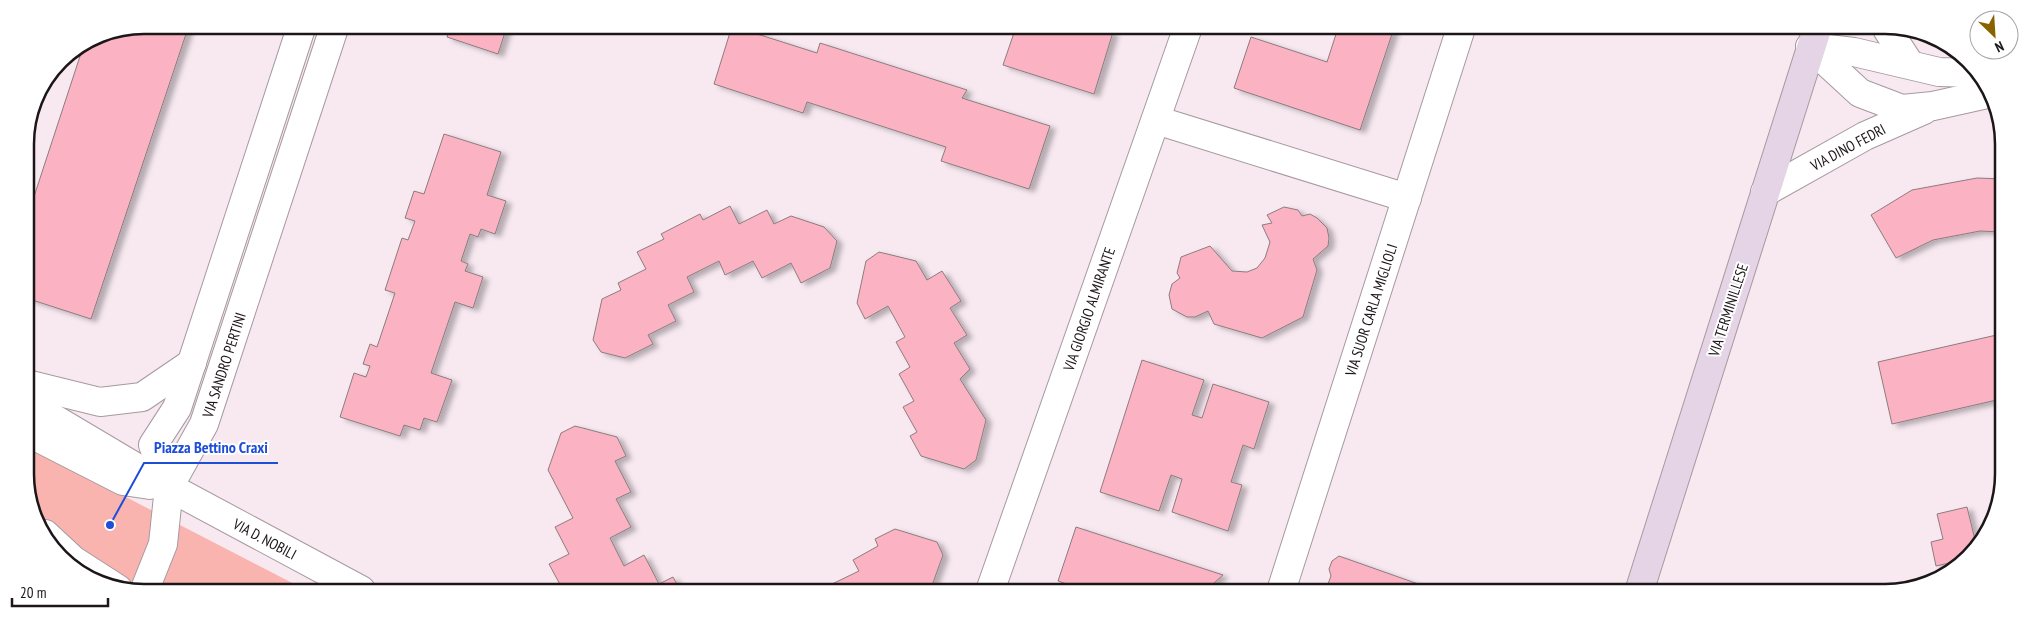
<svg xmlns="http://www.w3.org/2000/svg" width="2029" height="618" font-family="'PT Sans Narrow',sans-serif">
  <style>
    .green { fill: #fab4af }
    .building { fill: #fbb3c3; stroke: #8b7c7f; filter: url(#shadow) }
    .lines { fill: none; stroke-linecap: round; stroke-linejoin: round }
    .street-casing { stroke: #a699a0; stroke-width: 30 }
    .secondary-casing { stroke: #a699a0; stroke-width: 30 }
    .street { stroke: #fff; stroke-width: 28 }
    .secondary { stroke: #e4d4e5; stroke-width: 28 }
    .labels { text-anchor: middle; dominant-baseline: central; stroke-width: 4; stroke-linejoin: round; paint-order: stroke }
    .street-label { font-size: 15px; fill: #1c1619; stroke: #fff }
    .rim { fill: none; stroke: #1c1619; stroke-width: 2.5 }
    .leader { fill: none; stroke: #1d4ed8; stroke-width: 2 }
    .callout-dot { fill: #1d4ed8; stroke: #fff; stroke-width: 2 }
    .callout-label { font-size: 16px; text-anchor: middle; font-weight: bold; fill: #1d4ed8; stroke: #fff; stroke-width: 4; stroke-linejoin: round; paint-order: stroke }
  </style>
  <defs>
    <filter id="shadow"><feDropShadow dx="5.5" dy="3" stdDeviation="2.5" flood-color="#0004"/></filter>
  </defs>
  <rect width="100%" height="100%" fill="#f8e9f1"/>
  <path class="green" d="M27,446L304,589H113L55,553L27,497Z"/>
  <g class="building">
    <path d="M144,25H189L91,319L26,298V221L84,44L99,34Z"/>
    <path d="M451,26H507L498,54L447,37Z"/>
    <path d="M732,26L817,53L820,43L967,90L962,98L1050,126L1029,189L941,161L946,147L807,102L803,113L714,84Z"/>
    <path d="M1016,27H1097L1113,32L1094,94L1003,65Z"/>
    <path d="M1338,28H1394L1360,130L1234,88L1251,37L1327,62Z"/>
    <path d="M444,134L501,152L487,195L506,201L495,234L481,229L478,237L470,234L461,261L468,264L465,271L483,277L473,308L455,302L431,373L452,380L437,422L424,418L420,430L404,425L400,436L340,417L354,373L366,377L370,366L363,364L370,344L377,347L395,293L385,290L402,238L408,240L415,221L405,218L414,191L424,194Z"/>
    <path d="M1977,178L2002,179L2001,232L1980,231L1933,240L1896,258L1871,215L1912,190Z"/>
    <path d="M730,206L739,224L767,210L774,224L791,216L824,227L837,241L830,268L801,283L791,263L762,278L753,261L725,275L719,261L687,277L694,292L668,305L676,321L648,335L653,344L625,358L601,352L593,340L602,299L621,290L618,283L646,269L637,252L664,239L661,234L700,214L703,220Z"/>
    <path d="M1284,207L1298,210L1302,216L1310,214L1317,218L1327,228L1329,238L1328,246L1313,259L1317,270L1303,317L1262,338L1214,324L1208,311L1195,317H1187L1172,309L1169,295L1172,284L1180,278L1177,273L1181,257L1210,246L1232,271L1247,272L1257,268L1265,258L1270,242L1262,225L1272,223L1267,215Z"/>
    <path d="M879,252L916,261L927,280L942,271L961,301L950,308L967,335L954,343L970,369L960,379L986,420L976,460L964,469L921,456L910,436L917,432L903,407L914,401L899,374L910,367L896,342L905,337L888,306L865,319L857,303L866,261Z"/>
    <path d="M2001,334V399L1892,424L1878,362Z"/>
    <path d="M1142,360L1204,380L1192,415L1202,418L1213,384L1269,402L1254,449L1243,445L1231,482L1242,485L1228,531L1172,512L1182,479L1171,475L1159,511L1100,492Z"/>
    <path d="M575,426L617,437L626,456L615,461L631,492L616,499L631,527L610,538L624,566L644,555L659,584L673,577L680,590H563L549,564L569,554L555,527L573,518L548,470L561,433Z"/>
    <path d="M1967,507L1977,548L1967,559L1936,566L1931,542L1943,539L1937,514Z"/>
    <path d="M1076,527L1223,575L1214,583V591H1087L1058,581Z"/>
    <path d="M895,529L937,542L943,555L930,591H833L830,585L859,571L853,560L878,546L875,539Z"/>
    <path d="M1339,556L1438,591V592H1325L1331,576L1329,569L1332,561Z"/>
  </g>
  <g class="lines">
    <g class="street-casing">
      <g id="street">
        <path d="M1887,29L1909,63"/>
        <path d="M1810,47L1860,93L1902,109L1933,106L1987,94"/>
        <path d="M1810,47L1854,52L1939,72L1976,73"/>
        <path d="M1156,120L1407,198"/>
        <path d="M1765,192L1865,136L1924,110"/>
        <path d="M27,384L100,402L142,397L192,363"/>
        <path d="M27,394L36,408L169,487L361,590"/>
        <path d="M27,432L123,481L150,485"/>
        <path d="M169,487L153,445L177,408L302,25"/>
        <path d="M45,534L73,560L118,589"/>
        <path d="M145,589L163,544L169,487L204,424L335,25"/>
        <path d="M990,591L1188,27"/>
        <path d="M1281,591L1461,28"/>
      </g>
    </g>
    <g class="secondary-casing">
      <path id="secondary" d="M1639,592L1817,29"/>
    </g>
    <use href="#street" class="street"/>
    <use href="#secondary" class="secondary"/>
  </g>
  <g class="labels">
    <g class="street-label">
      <text transform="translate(1848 147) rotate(-28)">VIA DINO FEDRI</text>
      <text transform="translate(1089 309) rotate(-71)">VIA GIORGIO ALMIRANTE</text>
      <text transform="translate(1371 310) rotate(-72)">VIA SUOR CARLA MIGLIOLI</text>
      <text transform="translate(1728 310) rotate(-72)">VIA TERMINILLESE</text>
      <text transform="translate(224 365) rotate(-72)">VIA SANDRO PERTINI</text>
      <text transform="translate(265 539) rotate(28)">VIA D. NOBILI</text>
    </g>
  </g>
  <path d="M0 0H2029V618H0ZM144 34H1885A110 110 0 0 1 1995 144V474A110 110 0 0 1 1885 584H144A110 110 0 0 1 34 474V144A110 110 0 0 1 144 34Z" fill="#fff" fill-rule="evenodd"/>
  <path class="rim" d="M144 34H1885A110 110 0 0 1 1995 144V474A110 110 0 0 1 1885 584H144A110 110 0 0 1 34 474V144A110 110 0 0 1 144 34Z"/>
  <path class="leader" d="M110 525L144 463H278"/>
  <circle class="callout-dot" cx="110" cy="525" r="5"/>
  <g class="callout-label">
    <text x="211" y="453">Piazza Bettino Craxi</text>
  </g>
  <g transform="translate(1994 35) rotate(155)"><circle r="24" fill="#ffffff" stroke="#a4a2a3"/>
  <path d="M0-4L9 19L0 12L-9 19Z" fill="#896300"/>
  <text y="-8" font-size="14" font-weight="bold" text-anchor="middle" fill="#1c1619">N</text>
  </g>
  <path d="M12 598v8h96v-8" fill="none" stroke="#1c1619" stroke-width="2.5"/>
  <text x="20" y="598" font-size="15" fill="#1c1619" stroke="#ffffff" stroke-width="4" paint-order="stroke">20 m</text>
</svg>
